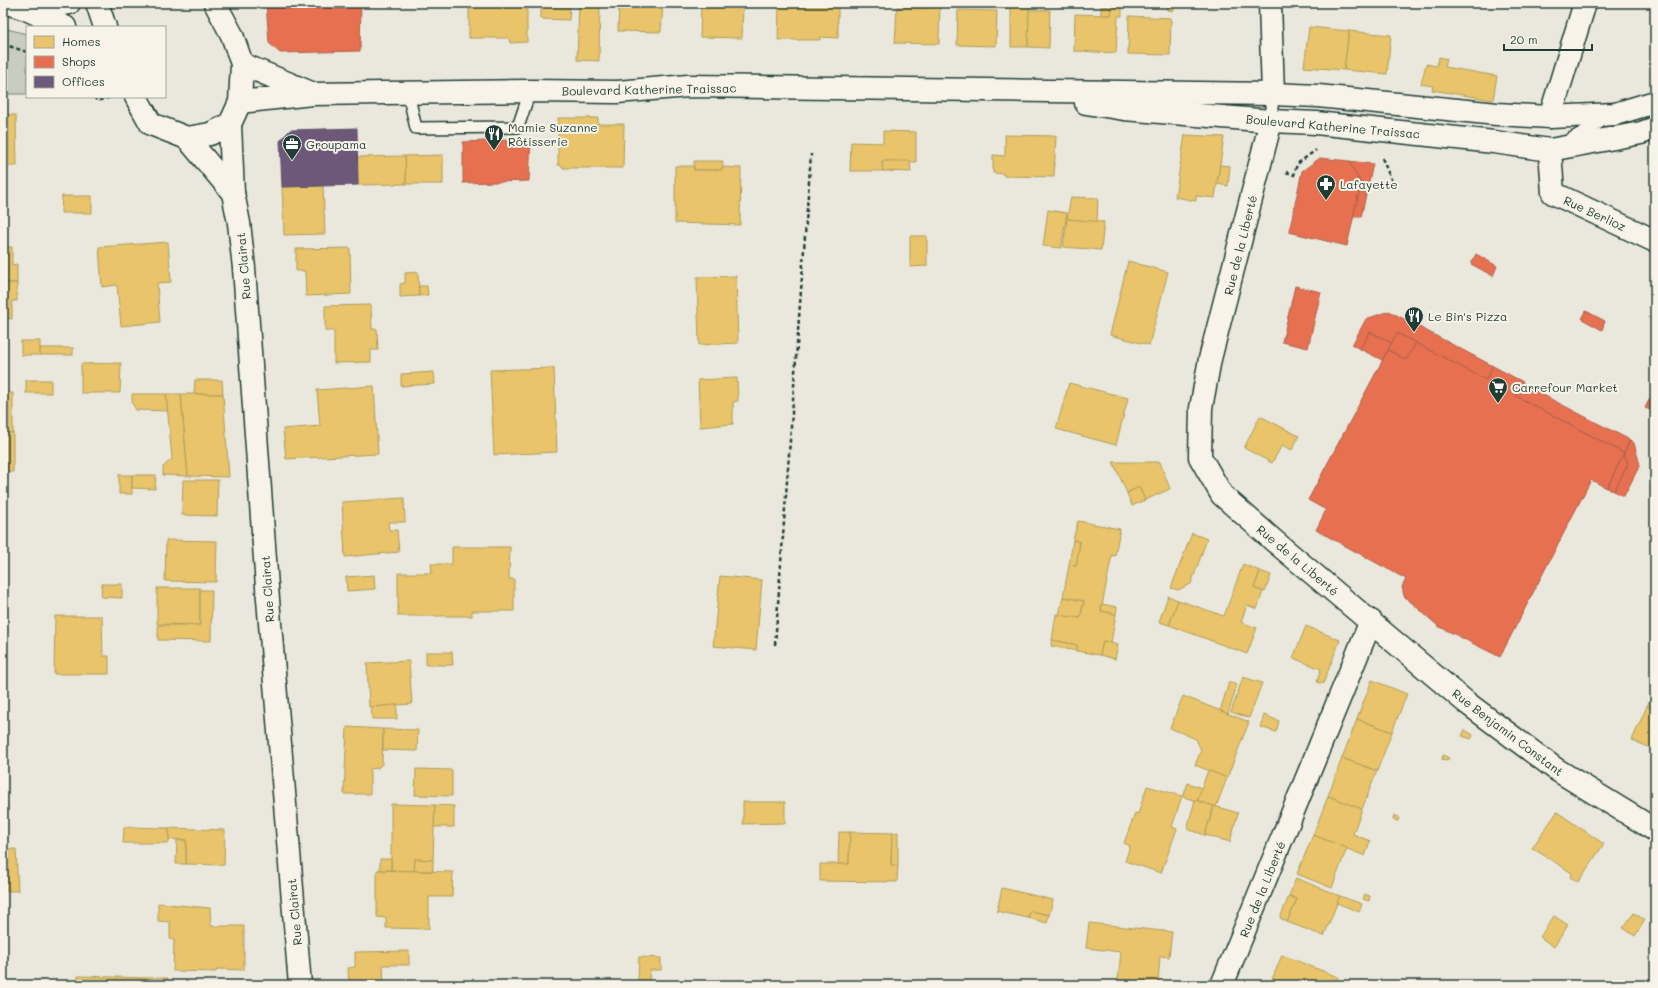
<svg xmlns="http://www.w3.org/2000/svg" width="1658" height="988" font-family="Mali,sans-serif">
  <style>
    .green { fill: #c8ccc1; stroke: #74847a }
    .homes { fill: #e9c46a; stroke: #ac9c5a }
    .shops { fill: #e76f51; stroke: #ab6048 }
    .offices { fill: #6d597a; stroke: #565165 }
    .lines { fill: none; stroke-linecap: round; stroke-linejoin: round }
    .lane-casing { stroke: #1f3d34; stroke-width: 14 }
    .street-casing { stroke: #1f3d34; stroke-width: 25 }
    .secondary-casing { stroke: #1f3d34; stroke-width: 25 }
    .path { stroke: #1f3d34; stroke-width: 2.5; stroke-dasharray: 4 3; stroke-linecap: butt }
    .lane { stroke: #f7f3e8; stroke-width: 11 }
    .street { stroke: #f7f3e8; stroke-width: 22 }
    .secondary { stroke: #f7f3e8; stroke-width: 22 }
    .labels { text-anchor: middle; dominant-baseline: central; stroke-width: 4; stroke-linejoin: round; paint-order: stroke }
    .street-label { font-size: 12px; fill: #1f3d34; stroke: #f7f3e8 }
    .poi-label { font-size: 12px; fill: #1f3d34; stroke: #f7f3e8; text-anchor: start }
  </style>
  <rect width="100%" height="100%" fill="#eae8dd"/>
  <filter id="ink" filterUnits="userSpaceOnUse"><feTurbulence type="fractalNoise" baseFrequency=".025" numOctaves="2"/><feDisplacementMap in="SourceGraphic" scale="8" xChannelSelector="R" yChannelSelector="G"/><feConvolveMatrix kernelMatrix="1 2 1 2 8 2 1 2 1" color-interpolation-filters="sRGB"/></filter>
  <g filter="url(#ink)">
    <path class="green" d="M3,28L27,34V94H3Z"/>
    <g class="homes">
      <path d="M541,3H570L569,20L541,19Z"/>
      <path d="M579,3H600L599,61L577,60Z"/>
      <path d="M619,3H663L661,32L618,31Z"/>
      <path d="M701,3H743L742,38L700,37Z"/>
      <path d="M779,3H838V38L820,37V40H778Z"/>
      <path d="M927,3H940L939,44L895,43L897,7L927,8Z"/>
      <path d="M1002,3H1011V9L1002,8Z"/>
      <path d="M1011,3H1030L1028,47H1011Z"/>
      <path d="M1110,3H1122V16H1118L1116,53L1074,51L1075,14L1111,15L1112,7Z"/>
      <path d="M1157,3H1174V11L1167,10V6H1156Z"/>
      <path d="M469,4L527,5V42L510,43L509,38H469Z"/>
      <path d="M1101,6L1112,7L1111,15H1101Z"/>
      <path d="M958,10L997,11L996,46L957,45Z"/>
      <path d="M1029,10H1050L1049,48L1028,47Z"/>
      <path d="M1129,16L1171,18L1170,55L1128,54Z"/>
      <path d="M1309,27L1349,31L1344,70L1304,67Z"/>
      <path d="M1349,31L1391,35L1387,74L1344,70Z"/>
      <path d="M1439,57L1447,59L1445,67L1497,76L1493,100L1432,90L1433,86L1421,84L1426,64L1437,66Z"/>
      <path d="M3,114L16,115L17,166H3Z"/>
      <path d="M558,118H598V124H624L623,168H563V166L558,165Z"/>
      <path d="M883,131L916,132V162L882,161L883,171H850L851,142L883,143Z"/>
      <path d="M1005,135L1056,136L1054,177L1004,176V174L993,173V155L1005,156Z"/>
      <path d="M1185,135L1224,137L1215,198L1196,196V201L1175,197Z"/>
      <path d="M443,155V184H406L405,156Z"/>
      <path d="M405,156L406,184L358,185L357,157Z"/>
      <path d="M694,161H723L722,170H694Z"/>
      <path d="M882,161H910L911,172L883,171Z"/>
      <path d="M1220,165L1230,166L1228,186L1217,184Z"/>
      <path d="M675,166H693L694,170H722V167L741,168L740,225L675,223Z"/>
      <path d="M323,186L325,234L284,235L282,187Z"/>
      <path d="M62,196H92V213H61Z"/>
      <path d="M1071,197L1098,198L1097,222L1067,219Z"/>
      <path d="M1048,210L1067,213L1061,248L1043,246Z"/>
      <path d="M1067,219L1104,222L1101,250L1063,247Z"/>
      <path d="M910,236H927V266L910,267Z"/>
      <path d="M168,242L171,282L157,283L160,322L121,326L117,285L102,287L99,247Z"/>
      <path d="M3,247H12V265L17,264V283H3Z"/>
      <path d="M350,248L351,294L306,296L305,271H296V249Z"/>
      <path d="M1128,261L1168,272L1149,345L1110,335Z"/>
      <path d="M418,272L419,296L400,297V284L405,283V273Z"/>
      <path d="M736,276L738,343L699,345L697,277Z"/>
      <path d="M3,283H17V301H12V319L3,318Z"/>
      <path d="M419,286H427L428,295L419,296Z"/>
      <path d="M371,305L372,329H377L378,350H371V362L334,363V331H325V306Z"/>
      <rect x="21" y="341" width="19" height="14"/>
      <rect x="40" y="348" width="33" height="7"/>
      <path d="M121,363L120,393H81V364Z"/>
      <path d="M554,368L557,452L494,455L490,370Z"/>
      <path d="M434,372L435,384L401,386V374Z"/>
      <path d="M737,378L738,401L733,402V424L700,427L698,380Z"/>
      <rect x="26" y="380" width="25" height="13"/>
      <path d="M195,380H222L223,394H194Z"/>
      <path d="M1069,383L1128,398L1116,445L1056,429Z"/>
      <path d="M374,386L378,454L286,459L283,429L320,426L317,390Z"/>
      <path d="M3,393H13V433L3,432Z"/>
      <path d="M132,394H166L168,411L136,410L132,403Z"/>
      <path d="M166,394H181L188,476L163,475V467L172,459Z"/>
      <path d="M181,394H223L229,477L188,476Z"/>
      <path d="M1260,416L1299,436L1292,450L1282,445L1272,463L1244,448Z"/>
      <path d="M3,432L13,433V472H3Z"/>
      <path d="M1113,462H1160L1170,489L1145,500L1139,487L1127,493Z"/>
      <rect x="119" y="475" width="13" height="19"/>
      <path d="M132,475H156L155,489L132,488Z"/>
      <path d="M183,480H218L217,516L182,515Z"/>
      <path d="M1139,487L1145,500L1132,506L1127,493Z"/>
      <path d="M404,498L405,522H388L389,530H397L399,552L345,557L342,502Z"/>
      <path d="M1078,521L1120,529L1115,556L1112,555L1101,611L1116,614L1111,643L1103,641L1100,655L1077,651V645L1052,640L1056,614L1080,618L1084,601L1063,597L1069,565L1076,566L1080,542L1073,540Z"/>
      <path d="M1192,533L1207,539L1191,584L1178,590L1171,588Z"/>
      <path d="M166,540L217,541L216,582L165,581Z"/>
      <path d="M1073,540L1080,542L1076,566L1069,565Z"/>
      <path d="M452,547H510L509,579H514V611H472V616H398V573H432L431,564H452Z"/>
      <path d="M1243,564L1260,571L1254,588L1263,591L1257,609L1247,605L1241,622L1257,628L1247,654L1169,625L1178,600L1224,616Z"/>
      <path d="M1260,571L1271,575L1265,592L1254,588Z"/>
      <path d="M374,575L375,589L347,591L346,577Z"/>
      <path d="M720,576L762,580L756,650L713,646Z"/>
      <path d="M102,584H122V598L101,597Z"/>
      <path d="M157,588H200V625L157,624Z"/>
      <path d="M200,590H212L211,641L158,640V625H200Z"/>
      <path d="M1168,596L1178,600L1169,625L1159,622Z"/>
      <path d="M1063,597L1084,601L1080,618L1059,615Z"/>
      <path d="M1102,604L1117,607L1116,614L1101,611Z"/>
      <path d="M55,616H102L103,656H109V674H54Z"/>
      <path d="M1306,626L1340,640L1323,684L1317,682L1321,669L1293,658Z"/>
      <path d="M1052,640L1077,645V651L1051,646Z"/>
      <path d="M1103,641L1118,645L1115,659L1100,655Z"/>
      <path d="M426,652H452L453,665H426Z"/>
      <path d="M409,661L412,704L369,707L367,663Z"/>
      <path d="M1243,677L1262,683L1249,718L1231,712Z"/>
      <path d="M1372,680L1407,694L1392,732L1357,719Z"/>
      <path d="M1229,682L1237,685L1228,714L1220,711Z"/>
      <path d="M1183,696L1249,722L1227,778L1195,765L1201,750L1196,739L1170,728Z"/>
      <path d="M1651,698L1655,700V709L1647,706Z"/>
      <path d="M397,705V719H372L371,707Z"/>
      <path d="M1647,706L1655,709V750L1632,740Z"/>
      <path d="M1264,715L1279,721L1276,732L1260,727Z"/>
      <path d="M1357,719L1392,732L1377,771L1342,758Z"/>
      <path d="M347,727L383,729L382,764L378,768L370,769V794H344Z"/>
      <path d="M383,729L418,730L417,751L383,750Z"/>
      <path d="M1465,730L1473,735L1471,739L1462,736Z"/>
      <path d="M1443,755L1449,758L1447,761L1442,760Z"/>
      <path d="M1342,758L1377,771L1362,809L1328,796Z"/>
      <path d="M416,769L452,770V796L415,795Z"/>
      <path d="M1208,770L1227,778L1216,807L1197,801Z"/>
      <path d="M1188,783L1202,788L1197,801L1183,797Z"/>
      <path d="M1147,786L1182,796L1172,827L1177,829L1161,873L1125,861L1130,846L1124,843L1135,813L1138,814Z"/>
      <path d="M1328,796L1362,809L1353,834L1370,841L1365,856L1313,835Z"/>
      <path d="M1195,800L1214,806L1205,835L1187,829Z"/>
      <path d="M743,802H785V823L743,824Z"/>
      <path d="M391,804L435,805L433,860L415,859L414,871L391,870Z"/>
      <path d="M435,805L454,806V827H434Z"/>
      <path d="M1214,806L1238,813L1230,842L1205,835Z"/>
      <path d="M1557,812L1604,844L1578,882L1570,877L1572,873L1532,848Z"/>
      <path d="M1394,815L1399,817L1398,821L1393,820Z"/>
      <path d="M124,827L169,828V843H123Z"/>
      <path d="M169,828L225,830L224,865L186,864V840L169,839Z"/>
      <path d="M839,832H850L849,864H838Z"/>
      <path d="M850,832L892,833L891,865H898L897,882L820,881V864H849Z"/>
      <path d="M898,832V865H891L892,833Z"/>
      <path d="M1313,835L1347,848L1332,888L1297,874Z"/>
      <path d="M177,840H186V864H176Z"/>
      <path d="M3,849H16L18,891H3Z"/>
      <rect x="380" y="859" width="11" height="11"/>
      <path d="M415,859L433,860V871H414Z"/>
      <path d="M377,870L453,872L452,897H429V929L386,928V918L377,917Z"/>
      <path d="M1296,878L1340,896L1324,936L1287,922L1297,899L1289,896Z"/>
      <path d="M1002,888L1053,900L1049,915L1030,911L1028,918L997,911Z"/>
      <path d="M1365,894L1370,896L1369,901L1363,899Z"/>
      <path d="M1289,896L1297,899L1287,922L1280,918Z"/>
      <path d="M1340,896L1362,904L1359,912L1337,903Z"/>
      <path d="M158,903L210,908L211,926H244V970L217,969L216,972L173,971L174,940L170,939V922L158,921Z"/>
      <path d="M1030,911L1049,915L1047,923L1028,918Z"/>
      <path d="M1634,913L1645,920L1635,936L1623,928Z"/>
      <path d="M1554,916L1568,925L1554,947L1540,937Z"/>
      <path d="M1089,923L1172,932L1169,957L1160,956L1158,984L1118,980L1121,952L1086,948Z"/>
      <path d="M409,951V965H383L384,985H349L348,968L355,967V952Z"/>
      <path d="M1282,955L1338,977L1336,985H1266L1268,982H1271Z"/>
      <path d="M639,957L661,958V970H650L649,981H638Z"/>
      <path d="M78,976L151,978V985H78Z"/>
      <path d="M151,978H168L167,985H151Z"/>
    </g>
    <g class="shops">
      <path d="M266,3H361L360,51L280,53L269,43Z"/>
      <path d="M531,139L529,181L463,183V142Z"/>
      <path d="M1320,158L1349,161L1361,184L1347,246L1289,232L1302,171Z"/>
      <path d="M1349,161L1373,164L1361,217H1353L1361,184Z"/>
      <path d="M1476,254L1497,266L1493,276L1471,264Z"/>
      <path d="M1295,286L1321,292L1308,348L1282,342Z"/>
      <path d="M1389,311L1493,366L1486,380L1397,333L1392,343L1370,332L1360,349L1352,345L1366,319Z"/>
      <path d="M1586,311L1605,321L1602,330L1582,319Z"/>
      <path d="M1370,332L1392,343L1382,360L1360,349Z"/>
      <path d="M1397,333L1416,343L1406,360L1388,350Z"/>
      <path d="M1416,343L1486,380L1493,366L1523,382L1516,396L1624,453L1607,488L1591,480L1500,657L1438,626L1404,596L1402,587L1406,579L1316,530L1326,510L1308,500L1388,350L1406,360Z"/>
      <path d="M1522,384L1630,440L1624,453L1516,396Z"/>
      <path d="M1655,388V412L1645,408Z"/>
      <path d="M1630,440L1634,443L1640,465L1624,496L1614,491L1628,464L1624,453Z"/>
      <path d="M1624,453L1628,464L1614,491L1607,488Z"/>
    </g>
    <path class="offices" d="M357,128L358,185L282,187L280,141L290,130Z"/>
    <g class="lines">
      <g class="lane-casing">
        <g id="lane">
          <path d="M408,93L416,128L518,127L530,91"/>
          <path d="M1271,121L1273,94"/>
          <path d="M1569,140L1606,119"/>
        </g>
      </g>
      <g class="street-casing">
        <g id="street">
          <path d="M1270,3L1273,94"/>
          <path d="M1550,117L1585,3"/>
          <path d="M1271,121L1210,359L1201,408L1200,457L1222,495L1273,540L1467,703L1557,770L1655,830"/>
          <path d="M1550,150L1553,193L1655,241"/>
          <path d="M1222,985L1371,621"/>
        </g>
      </g>
      <g class="secondary-casing">
        <g id="secondary">
          <path d="M7,3L26,9L65,27"/>
          <path d="M97,3L105,27"/>
          <path d="M26,9L69,3"/>
          <path d="M242,64L311,93"/>
          <path d="M136,97L151,124L187,138L210,134L230,124L240,102L242,64L232,35L215,3"/>
          <path d="M240,102L312,94L530,91L617,92L688,86L1273,94L1318,96L1497,114L1550,117L1615,114L1655,102"/>
          <path d="M1086,103L1124,109L1271,121L1316,123L1494,142L1550,150L1641,133L1655,128"/>
          <path d="M230,124L233,193L239,223L244,268L267,587L300,985"/>
          <path d="M187,138L233,193"/>
        </g>
      </g>
      <g class="path">
        <path d="M3,44L27,52"/>
        <path d="M94,97L97,101L111,97"/>
        <path d="M1382,158L1393,184"/>
        <path d="M1286,172L1294,175L1297,164L1316,150"/>
        <path d="M775,645L811,154"/>
      </g>
      <use href="#lane" class="lane"/>
      <use href="#street" class="street"/>
      <use href="#secondary" class="secondary"/>
    </g>
  </g>
  <defs>
    <g id="restaurant-pin" transform="scale(1)"><path d="M0 17L-7.5 6A9.5 9.5 0 1 1 7.5 6Z" fill="#1f3d34" stroke="#f7f3e8"/><path d="M-5-6h1v4h1v-4h1v4h1v-4h1v5L-1.5 .5V6h-2V.5L-5-1ZM5-6V6H3V1.5H1.5Q1.5-4 5-6Z" fill="#fff"/></g>
    <g id="office-pin" transform="scale(1)"><path d="M0 17L-7.5 6A9.5 9.5 0 1 1 7.5 6Z" fill="#1f3d34" stroke="#f7f3e8"/><path d="M-6-3h4V-5.5h4V-3h4V5H-6ZM-1-4.5V-3h2v-1.5ZM-6 0V1H6V0Z" fill="#fff"/></g>
    <g id="pharmacy-pin" transform="scale(1)"><path d="M0 17L-7.5 6A9.5 9.5 0 1 1 7.5 6Z" fill="#1f3d34" stroke="#f7f3e8"/><path d="M-2-6h4v4h4v4h-4v4h-4v-4h-4v-4h4Z" fill="#fff"/></g>
    <g id="supermarket-pin" transform="scale(1)"><path d="M0 17L-7.5 6A9.5 9.5 0 1 1 7.5 6Z" fill="#1f3d34" stroke="#f7f3e8"/><path d="M-6-5.5h2.5l.6 2H6L4.5 2H-2.5L-4.4-4H-6ZM-1.5 3.2a1.3 1.3 0 1 0 .1 0ZM3 3.2a1.3 1.3 0 1 0 .1 0Z" fill="#fff"/></g>
  </defs>
  <g fill-rule="evenodd">
    <use href="#restaurant-pin" x="494" y="134"/>
    <use href="#office-pin" x="292" y="144"/>
    <use href="#pharmacy-pin" x="1326" y="184"/>
    <use href="#restaurant-pin" x="1414" y="316"/>
    <use href="#supermarket-pin" x="1498" y="387"/>
  </g>
  <g class="labels">
    <g class="street-label">
      <text transform="translate(649 89) rotate(-1)">Boulevard Katherine Traissac</text>
      <text transform="translate(1333 126) rotate(5)">Boulevard Katherine Traissac</text>
      <text transform="translate(1595 213) rotate(25)">Rue Berlioz</text>
      <text transform="translate(1240 245) rotate(-76)">Rue de la Liberté</text>
      <text transform="translate(243 266) rotate(-95)">Rue Clairat</text>
      <text transform="translate(1298 560) rotate(40)">Rue de la Liberté</text>
      <text transform="translate(267 589) rotate(-94)">Rue Clairat</text>
      <text transform="translate(1508 732) rotate(37)">Rue Benjamin Constant</text>
      <text transform="translate(1262 889) rotate(-68)">Rue de la Liberté</text>
      <text transform="translate(294 912) rotate(-95)">Rue Clairat</text>
    </g>
    <g class="poi-label">
      <text x="508" y="127">Mamie Suzanne<tspan x="508" dy="14">Rôtisserie</tspan></text>
      <text x="306" y="144">Groupama</text>
      <text x="1340" y="184">Lafayette</text>
      <text x="1428" y="316">Le Bin's Pizza</text>
      <text x="1512" y="387">Carrefour Market</text>
    </g>
  </g>
  <rect width="1658" height="988" fill="none" stroke="#f7f3e8" stroke-width="16"/>
  <rect x="8" y="8" width="1642" height="972" fill="none" stroke="#1f3d34" stroke-width="1.5" filter="url(#ink)"/>
  <rect x="26" y="26" width="140" height="72" fill="#f7f3e8" stroke="#a1aaa0"/>
  <rect x="34" y="36" width="20" height="12" fill="#e9c46a" stroke="#a1aaa0"/>
  <text x="62" y="46" font-size="12" fill="#1f3d34">Homes</text>
  <rect x="34" y="56" width="20" height="12" fill="#e76f51" stroke="#a1aaa0"/>
  <text x="62" y="66" font-size="12" fill="#1f3d34">Shops</text>
  <rect x="34" y="76" width="20" height="12" fill="#6d597a" stroke="#a1aaa0"/>
  <text x="62" y="86" font-size="12" fill="#1f3d34">Offices</text>
  <path d="M1504 44v6h88v-6" fill="none" stroke="#1f3d34" stroke-width="2"/>
  <text x="1510" y="44" font-size="12" fill="#1f3d34" stroke="#f7f3e8" stroke-width="3" paint-order="stroke">20 m</text>
</svg>
